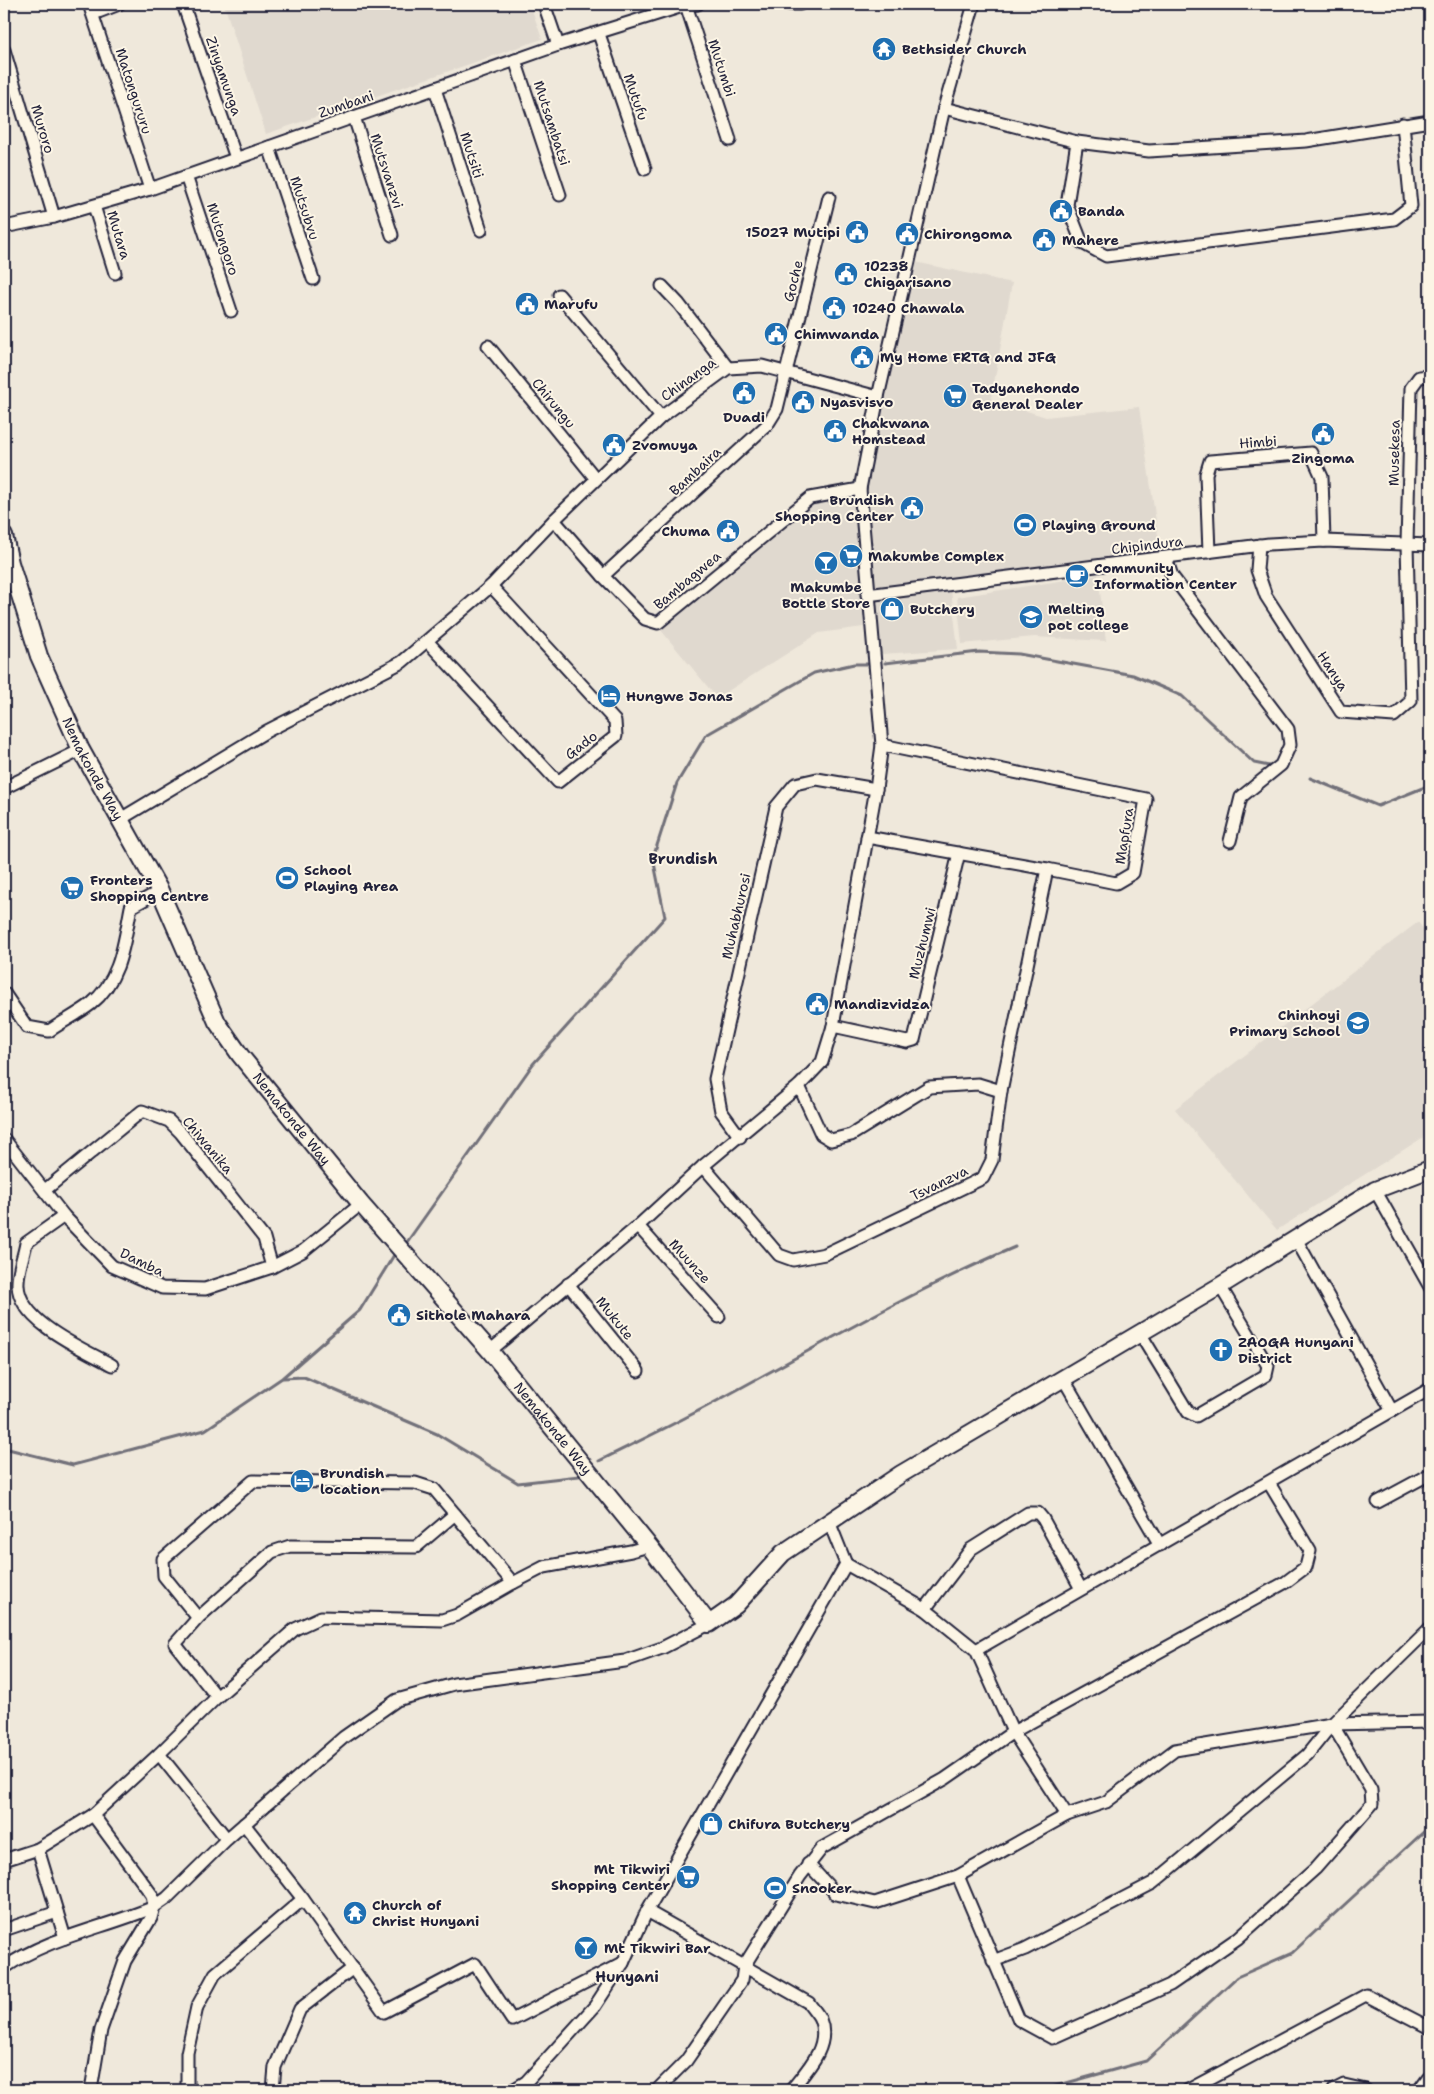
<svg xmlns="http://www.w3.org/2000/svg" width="1434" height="2094" font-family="'Shantell Sans',sans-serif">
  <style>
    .built { fill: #e0d9cf }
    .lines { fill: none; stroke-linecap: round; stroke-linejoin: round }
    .stream { stroke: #716f79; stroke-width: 3 }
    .street-casing { stroke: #22223b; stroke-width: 15 }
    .secondary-casing { stroke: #22223b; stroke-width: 20 }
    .street { stroke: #fcf5e5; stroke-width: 11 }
    .secondary { stroke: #fcf5e5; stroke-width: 16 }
    .labels { text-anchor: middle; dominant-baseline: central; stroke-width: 4; stroke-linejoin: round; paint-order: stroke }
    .poi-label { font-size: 14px; font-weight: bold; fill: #22223b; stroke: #fcf5e5; text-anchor: start }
    .street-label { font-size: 14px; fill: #22223b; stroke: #fcf5e5 }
    .neighbourhood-label { font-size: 15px; font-weight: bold; fill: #22223b; stroke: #fcf5e5 }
  </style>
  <rect width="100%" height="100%" fill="#efe8db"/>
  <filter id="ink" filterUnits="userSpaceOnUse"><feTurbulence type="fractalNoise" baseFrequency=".02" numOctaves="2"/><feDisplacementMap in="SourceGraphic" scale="10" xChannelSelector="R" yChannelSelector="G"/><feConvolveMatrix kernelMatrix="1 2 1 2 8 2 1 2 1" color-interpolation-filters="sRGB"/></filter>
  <g filter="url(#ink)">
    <g class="built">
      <path d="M224,4H530L542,39L266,134Z"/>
      <path d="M906,260L1012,283L991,400L1046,417L1139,407L1162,562L951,590L958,649L882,654L878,625L819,633L717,698L660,629L804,506L852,494Z"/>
      <path d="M1098,575L1106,641L1034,637L962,644L957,597Z"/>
      <path d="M1418,922L1430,938V1133L1277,1230L1175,1109Z"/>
    </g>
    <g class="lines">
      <g class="stream">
        <path d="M885,663L979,652L1019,654L1133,675L1182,696L1254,763L1269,766"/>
        <path d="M1310,778L1378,806L1430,785"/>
        <path d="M407,1242L533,1064L665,917L653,858L677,783L706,735L814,673L854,664H869"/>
        <path d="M283,1378L304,1377L437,1434L518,1483L579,1476"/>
        <path d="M4,1448L73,1465L205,1430L282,1378L360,1310L394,1255"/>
        <path d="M599,1461C641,1440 683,1420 724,1397C820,1345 914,1290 1015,1247"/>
        <path d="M1041,2090L1146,2061L1237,1977L1292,1953L1430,1826"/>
      </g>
      <g class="street-casing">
        <g id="street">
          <path d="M89,4L150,189"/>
          <path d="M183,4L236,158"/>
          <path d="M544,4L558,45"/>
          <path d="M789,4H800"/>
          <path d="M686,5L730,140"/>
          <path d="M93,14L119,4"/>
          <path d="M599,34L645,169"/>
          <path d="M4,50L54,217"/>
          <path d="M515,60L560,195"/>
          <path d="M435,89L481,230"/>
          <path d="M944,108L1077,142L1149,151L1306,141L1430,121"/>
          <path d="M354,117L392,235"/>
          <path d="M1077,142L1067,205L1082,243L1106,256L1394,219L1411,206L1403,124"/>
          <path d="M269,147L313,279"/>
          <path d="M186,176L231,311"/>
          <path d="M94,206L115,273"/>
          <path d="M4,227L54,217L150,189L558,45L686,5L698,4"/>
          <path d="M662,286L679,304L728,368"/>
          <path d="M559,295L661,417"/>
          <path d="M488,346L596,479"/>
          <path d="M554,520L603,576L645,619L658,623L810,498L860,489"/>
          <path d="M1259,545L1257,570L1266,596L1341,712L1394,716L1411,701L1407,544L1411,388L1419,377L1430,376"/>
          <path d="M1209,552L1206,474L1210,461L1311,453L1322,477L1324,541"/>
          <path d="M1166,558L1172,576L1288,729L1290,745L1281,765L1241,797L1230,841"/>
          <path d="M603,576L767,425L777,409L829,197"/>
          <path d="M867,595L1269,544L1324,541L1430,545"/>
          <path d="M428,642L558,782L616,736L615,721L491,586"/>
          <path d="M4,788L81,750"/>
          <path d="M119,820L267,731L402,662L491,586L554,520L661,417L728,368L762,366L878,397"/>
          <path d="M867,837L1047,869L1116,883L1133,873L1146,799L882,745"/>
          <path d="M4,993L27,1027L49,1031C62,1022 78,1014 91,1004C121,980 124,942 131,907L160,891"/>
          <path d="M833,1026L907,1042L914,1040L959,853"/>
          <path d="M799,1086L821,1134L831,1140L851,1135L929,1087L978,1084L1001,1091"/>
          <path d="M740,1137L721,1111L715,1079L776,807L795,784L817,779L876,789"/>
          <path d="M4,1139L64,1216L112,1266L162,1288L205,1289L272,1267L303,1251L361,1204"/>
          <path d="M703,1166L779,1255L793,1260L825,1254L983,1178L992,1160L1001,1091L1047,869"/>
          <path d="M45,1190L142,1111L169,1121L181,1133L264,1238L272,1267"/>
          <path d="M1375,1190L1430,1287"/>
          <path d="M64,1216L26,1243C24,1256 17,1272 18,1285C19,1322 83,1349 112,1365"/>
          <path d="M638,1226L719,1317"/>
          <path d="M1296,1239L1392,1411"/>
          <path d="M568,1284L638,1371"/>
          <path d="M1140,1333L1188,1412L1196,1416L1266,1375L1268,1366L1220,1286"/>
          <path d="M490,1351L638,1226L703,1166L799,1086L822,1062L833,1026L876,789L882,745L860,489L878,397L944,108L974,4"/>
          <path d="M1063,1378L1160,1545"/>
          <path d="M1378,1502L1430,1474"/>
          <path d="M846,1564L925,1609L976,1650L1013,1732L1067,1815"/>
          <path d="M925,1609L971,1549L1028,1513H1038L1043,1519L1081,1589"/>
          <path d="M198,1618L164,1576L163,1559L253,1481L415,1483L434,1489L513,1583"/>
          <path d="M976,1650L1430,1389"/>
          <path d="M217,1697L175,1644L198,1618L272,1552L290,1546L416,1547L455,1514"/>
          <path d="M159,1754L227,1839"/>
          <path d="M244,1824L303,1899L384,2012L475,1964L512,2020L623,1963"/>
          <path d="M38,1849L65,1938"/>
          <path d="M4,1860L38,1849L93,1815L159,1754L217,1697L295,1629L321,1617L442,1620L457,1615L513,1583L544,1567L631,1551L649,1546"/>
          <path d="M808,1864L836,1894L875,1903L958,1876L1067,1815L1106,1802L1175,1750L1332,1724L1430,1722"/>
          <path d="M958,1876L1019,2020L1052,2038L1170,1985L1238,1938L1315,1869L1372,1804L1371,1790L1332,1724"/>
          <path d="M4,1930L57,1912"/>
          <path d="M993,1961L1025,1949L1153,1883L1307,1755L1332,1724L1430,1628"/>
          <path d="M4,1968C48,1937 105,1928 154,1907L167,1898L227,1839L344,1737L397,1700L454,1684L625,1661L662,1648L709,1624"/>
          <path d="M91,2090L101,2030L125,1961L151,1918L154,1907L152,1895L93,1815"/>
          <path d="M187,2090V2053L197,2007L215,1974L303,1899"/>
          <path d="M273,2090L275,2067L300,2009L353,1968"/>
          <path d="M513,2090L526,2082L595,2006L623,1963L647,1911"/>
          <path d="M657,2090L686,2061L742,1980L744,1966L800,1876L822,1848L945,1779L1013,1732L1286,1582L1306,1567L1310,1551L1269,1483"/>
          <path d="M791,2090C807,2070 831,2046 820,2019C818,2014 812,2008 809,2003L647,1911L846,1564L830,1524"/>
          <path d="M1188,2090L1366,1995L1430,2028"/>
          <path d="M1334,2090L1344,2085L1366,2090"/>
        </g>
      </g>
      <g class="secondary-casing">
        <g id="secondary">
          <path id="s1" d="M4,536L10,563L39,656L81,750L160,891L217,1022L240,1055L361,1204L490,1351L649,1546L709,1624L736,1605L783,1553L901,1474L1220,1286L1375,1190L1430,1169"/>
          <path d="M1422,2090L1430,2079"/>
        </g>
      </g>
      <use href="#street" class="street"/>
      <use href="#secondary" class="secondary"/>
    </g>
  </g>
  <defs>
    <g id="temple-disc" transform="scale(1.25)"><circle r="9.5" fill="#1f6fb2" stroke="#fcf5e5"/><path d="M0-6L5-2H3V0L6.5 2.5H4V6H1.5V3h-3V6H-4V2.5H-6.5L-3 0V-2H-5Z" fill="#fff"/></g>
    <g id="civic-disc" transform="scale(1.25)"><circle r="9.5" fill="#1f6fb2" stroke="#fcf5e5"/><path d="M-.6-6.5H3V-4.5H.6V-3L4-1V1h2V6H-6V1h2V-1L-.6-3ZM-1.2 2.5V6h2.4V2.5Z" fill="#fff"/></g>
    <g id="supermarket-disc" transform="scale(1.25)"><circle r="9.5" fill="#1f6fb2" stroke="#fcf5e5"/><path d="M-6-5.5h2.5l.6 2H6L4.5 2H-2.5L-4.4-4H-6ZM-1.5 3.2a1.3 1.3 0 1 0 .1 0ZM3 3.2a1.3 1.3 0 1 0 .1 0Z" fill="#fff"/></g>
    <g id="stadium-disc" transform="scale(1.25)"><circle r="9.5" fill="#1f6fb2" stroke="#fcf5e5"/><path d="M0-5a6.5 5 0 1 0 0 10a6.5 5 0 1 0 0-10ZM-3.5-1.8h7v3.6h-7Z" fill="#fff"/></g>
    <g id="bar-disc" transform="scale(1.25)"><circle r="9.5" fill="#1f6fb2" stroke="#fcf5e5"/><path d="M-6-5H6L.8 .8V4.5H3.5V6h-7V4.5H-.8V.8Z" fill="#fff"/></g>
    <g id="cafe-disc" transform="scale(1.25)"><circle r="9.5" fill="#1f6fb2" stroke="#fcf5e5"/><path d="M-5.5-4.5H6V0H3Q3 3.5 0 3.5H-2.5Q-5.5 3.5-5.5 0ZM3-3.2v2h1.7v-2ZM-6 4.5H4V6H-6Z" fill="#fff"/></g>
    <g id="shop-disc" transform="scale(1.25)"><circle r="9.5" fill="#1f6fb2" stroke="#fcf5e5"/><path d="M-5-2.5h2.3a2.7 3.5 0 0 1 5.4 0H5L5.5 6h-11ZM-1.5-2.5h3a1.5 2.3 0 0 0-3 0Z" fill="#fff"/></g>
    <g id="school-disc" transform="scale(1.25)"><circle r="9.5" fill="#1f6fb2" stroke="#fcf5e5"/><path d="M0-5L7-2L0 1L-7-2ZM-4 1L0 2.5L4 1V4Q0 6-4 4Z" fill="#fff"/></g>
    <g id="hotel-disc" transform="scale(1.25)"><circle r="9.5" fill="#1f6fb2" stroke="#fcf5e5"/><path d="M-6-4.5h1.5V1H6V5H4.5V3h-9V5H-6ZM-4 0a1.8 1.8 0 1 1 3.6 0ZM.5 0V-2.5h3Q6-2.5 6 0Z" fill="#fff"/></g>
    <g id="church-disc" transform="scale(1.25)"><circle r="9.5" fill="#1f6fb2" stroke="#fcf5e5"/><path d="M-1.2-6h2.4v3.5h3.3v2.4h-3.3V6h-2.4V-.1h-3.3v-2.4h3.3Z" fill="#fff"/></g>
  </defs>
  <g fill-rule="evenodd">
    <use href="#temple-disc" x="884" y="49"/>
    <use href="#civic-disc" x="1061" y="211"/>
    <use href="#civic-disc" x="857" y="232"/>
    <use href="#civic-disc" x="907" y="234"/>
    <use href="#civic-disc" x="1044" y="240"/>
    <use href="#civic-disc" x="846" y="274"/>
    <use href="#civic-disc" x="527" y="304"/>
    <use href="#civic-disc" x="834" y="308"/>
    <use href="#civic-disc" x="776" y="334"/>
    <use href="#civic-disc" x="862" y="357"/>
    <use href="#civic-disc" x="744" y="393"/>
    <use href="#supermarket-disc" x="955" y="396"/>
    <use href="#civic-disc" x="803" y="402"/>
    <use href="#civic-disc" x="835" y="431"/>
    <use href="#civic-disc" x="1323" y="434"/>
    <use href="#civic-disc" x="614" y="445"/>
    <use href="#civic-disc" x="912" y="508"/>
    <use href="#stadium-disc" x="1025" y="525"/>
    <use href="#civic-disc" x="728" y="531"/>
    <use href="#supermarket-disc" x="851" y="556"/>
    <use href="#bar-disc" x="826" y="563"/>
    <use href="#cafe-disc" x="1077" y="576"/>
    <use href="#shop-disc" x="892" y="609"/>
    <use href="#school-disc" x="1031" y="617"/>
    <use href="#hotel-disc" x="609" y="696"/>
    <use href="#stadium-disc" x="287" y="878"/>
    <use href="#supermarket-disc" x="72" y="888"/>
    <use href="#civic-disc" x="817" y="1004"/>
    <use href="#school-disc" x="1358" y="1023"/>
    <use href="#civic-disc" x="399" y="1315"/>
    <use href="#church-disc" x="1221" y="1350"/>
    <use href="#hotel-disc" x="302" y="1481"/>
    <use href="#shop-disc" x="711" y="1824"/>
    <use href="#supermarket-disc" x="688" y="1877"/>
    <use href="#stadium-disc" x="775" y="1888"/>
    <use href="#temple-disc" x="355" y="1913"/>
    <use href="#bar-disc" x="586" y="1948"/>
  </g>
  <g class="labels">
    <g class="poi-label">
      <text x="902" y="49">Bethsider Church</text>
      <text x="1078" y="211">Banda</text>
      <text x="840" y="232" text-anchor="end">15027 Mutipi</text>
      <text x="924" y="234">Chirongoma</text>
      <text x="1062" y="240">Mahere</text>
      <text x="864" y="266">10238<tspan x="864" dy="16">Chigarisano</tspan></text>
      <text x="544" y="304">Marufu</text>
      <text x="852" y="308">10240 Chawala</text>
      <text x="794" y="334">Chimwanda</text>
      <text x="880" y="357">My Home FRTG and JFG</text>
      <text x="972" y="388">Tadyanehondo<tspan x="972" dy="16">General Dealer</tspan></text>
      <text x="820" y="402">Nyasvisvo</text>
      <text x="744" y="417" text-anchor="middle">Duadi</text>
      <text x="852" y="423">Chakwana<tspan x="852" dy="16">Homstead</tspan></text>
      <text x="632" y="445">Zvomuya</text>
      <text x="1323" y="458" text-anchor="middle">Zingoma</text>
      <text x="894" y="500" text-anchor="end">Brundish<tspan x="894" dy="16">Shopping Center</tspan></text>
      <text x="1042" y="525">Playing Ground</text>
      <text x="710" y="531" text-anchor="end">Chuma</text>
      <text x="868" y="556">Makumbe Complex</text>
      <text x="1094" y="568">Community<tspan x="1094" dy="16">Information Center</tspan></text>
      <text x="826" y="587" text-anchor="middle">Makumbe<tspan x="826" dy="16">Bottle Store</tspan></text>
      <text x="910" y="609">Butchery</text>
      <text x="1048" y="609">Melting<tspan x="1048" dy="16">pot college</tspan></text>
      <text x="626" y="696">Hungwe Jonas</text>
      <text x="304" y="870">School<tspan x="304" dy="16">Playing Area</tspan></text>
      <text x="90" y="880">Fronters<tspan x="90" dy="16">Shopping Centre</tspan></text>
      <text x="834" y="1004">Mandizvidza</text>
      <text x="1340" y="1015" text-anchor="end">Chinhoyi<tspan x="1340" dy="16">Primary School</tspan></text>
      <text x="416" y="1315">Sithole Mahara</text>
      <text x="1238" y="1342">ZAOGA Hunyani<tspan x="1238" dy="16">District</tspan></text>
      <text x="320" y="1473">Brundish<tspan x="320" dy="16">location</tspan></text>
      <text x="728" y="1824">Chifura Butchery</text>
      <text x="670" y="1869" text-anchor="end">Mt Tikwiri<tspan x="670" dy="16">Shopping Center</tspan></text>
      <text x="792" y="1888">Snooker</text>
      <text x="372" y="1905">Church of<tspan x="372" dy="16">Christ Hunyani</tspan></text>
      <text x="604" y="1948">Mt Tikwiri Bar</text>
    </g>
    <g class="street-label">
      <text transform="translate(722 68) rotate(72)">Mutumbi</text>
      <text transform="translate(224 76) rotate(71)">Zinyamunga</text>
      <text transform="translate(134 91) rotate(72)">Matongururu</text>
      <text transform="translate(636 97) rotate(71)">Mutufu</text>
      <text transform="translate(346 104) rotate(-19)">Zumbani</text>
      <text transform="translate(552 123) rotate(72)">Mutsambatsi</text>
      <text transform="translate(43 129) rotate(73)">Muroro</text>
      <text transform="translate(472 155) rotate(72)">Mutsiti</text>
      <text transform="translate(387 171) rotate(72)">Mutsvanzvi</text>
      <text transform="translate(305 208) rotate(72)">Mutsubvu</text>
      <text transform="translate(119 235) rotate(73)">Mutara</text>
      <text transform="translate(223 239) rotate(72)">Mutongoro</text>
      <text transform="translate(793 281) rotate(-76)">Goche</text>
      <text transform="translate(688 379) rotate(-36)">Chinanga</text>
      <text transform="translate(554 403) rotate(51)">Chirungu</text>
      <text transform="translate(1258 442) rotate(-4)">Himbi</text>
      <text transform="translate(1394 453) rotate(-89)">Musekesa</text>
      <text transform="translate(695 471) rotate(-43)">Bambaira</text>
      <text transform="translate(1147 545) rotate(-7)">Chipindura</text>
      <text transform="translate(687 580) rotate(-40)">Bambagwea</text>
      <text transform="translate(1333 671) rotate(57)">Hanya</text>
      <text transform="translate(581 745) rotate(-38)">Gado</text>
      <text stroke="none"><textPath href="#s1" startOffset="250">Nemakonde Way</textPath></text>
      <text transform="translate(1124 836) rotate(-81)">Mapfura</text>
      <text transform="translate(736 916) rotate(-77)">Muhabhurosi</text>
      <text transform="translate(922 943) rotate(-76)">Muzhumwi</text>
      <text stroke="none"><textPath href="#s1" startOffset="655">Nemakonde Way</textPath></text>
      <text transform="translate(208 1145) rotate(50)">Chiwanika</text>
      <text transform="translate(939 1183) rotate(-26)">Tsvanzva</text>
      <text transform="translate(690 1261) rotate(48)">Muunze</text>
      <text transform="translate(142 1262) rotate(26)">Damba</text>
      <text transform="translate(615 1318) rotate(51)">Mukute</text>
      <text stroke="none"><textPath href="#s1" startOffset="1060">Nemakonde Way</textPath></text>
    </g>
    <g class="neighbourhood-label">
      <text x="683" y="859">Brundish</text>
      <text x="627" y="1977">Hunyani</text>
    </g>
  </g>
  <rect width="1434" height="2094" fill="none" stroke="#fcf5e5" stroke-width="20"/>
  <rect x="10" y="10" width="1414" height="2074" fill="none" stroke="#22223b" stroke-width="2" filter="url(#ink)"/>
</svg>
